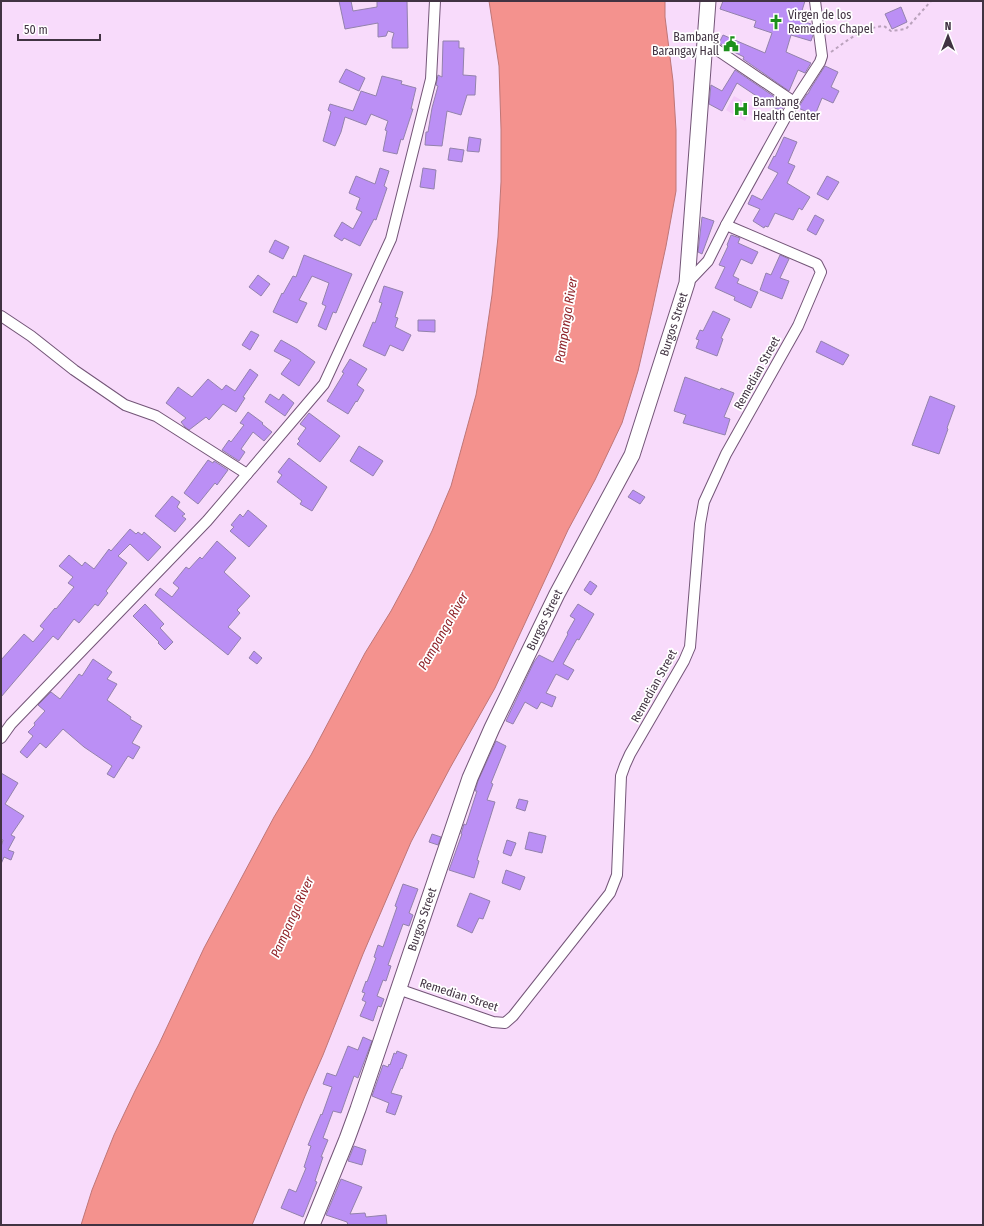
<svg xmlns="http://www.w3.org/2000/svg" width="984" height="1226" font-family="'Fira Sans Condensed',sans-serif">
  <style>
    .built { fill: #f4cbf9 }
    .water { fill: #f4928e; stroke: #be7677 }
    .building { fill: #bb8ff5; stroke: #9382ac }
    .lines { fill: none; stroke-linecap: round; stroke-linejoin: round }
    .street-casing { stroke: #735577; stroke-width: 12 }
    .secondary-casing { stroke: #735577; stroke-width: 17 }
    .path { stroke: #baa2bc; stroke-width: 2; stroke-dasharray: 3 3; stroke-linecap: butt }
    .street { stroke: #fff; stroke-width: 10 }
    .secondary { stroke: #fff; stroke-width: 15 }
    .labels { text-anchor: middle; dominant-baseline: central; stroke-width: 3.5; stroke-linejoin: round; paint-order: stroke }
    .poi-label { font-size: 12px; fill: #413342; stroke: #fff; text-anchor: start }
    .street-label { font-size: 12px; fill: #413342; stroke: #fff }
    .water-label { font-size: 13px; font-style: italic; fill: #8f2329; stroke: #fff }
  </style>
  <rect width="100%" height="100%" fill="#f8dbfb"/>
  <path class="built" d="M734,96L757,109L752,116L749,114L745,121L726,110Z"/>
  <path class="water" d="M489,1H665V17L673,81L676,130V191L666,246L652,311L638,371L622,423L595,480L568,530L495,688L450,768L411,842L363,954L323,1055L305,1096L252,1225H81L92,1190L114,1135L135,1091L159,1044L204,948L274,817L311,755L365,653L391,611L412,572L432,531L451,486L476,395L483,356L492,295L498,237L501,182V129L499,66Z"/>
  <g class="building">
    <path d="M339,1H351L353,11L377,7V1H407L408,48H392V40L394,33L388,31L386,36L378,37V23L345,29Z"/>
    <path d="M723,1H805L799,20L811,24L813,35L811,41L791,35L786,52L811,63L805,73L798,70L789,91L743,59L744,57L728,49L719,43L723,35L765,53L772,33L754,27L756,21L720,9Z"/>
    <path d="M901,7L907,22L892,29L885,14Z"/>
    <path d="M443,41H459V48H464L463,75L476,76L475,95H467L461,115L447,111L442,146L425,145L426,132H428L432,108L438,86L436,85L438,75L442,77Z"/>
    <path d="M825,66L838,72L831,87L839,91L833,103L822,98L815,115L798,108L807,94H808L811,88Z"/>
    <path d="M346,69L365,78L359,91L339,82Z"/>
    <path d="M735,70L785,104L781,111L767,104V103L737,83L722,111L709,104L711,85L722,91Z"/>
    <path d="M382,76L402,81L401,84L416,88L411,109H413L403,140L401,139L397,154L383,151L387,131L385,130L388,121L371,114L366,125L345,117L341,132L335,146L323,141L331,112L328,110L330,104L353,111L361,91L376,96Z"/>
    <path d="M469,137L481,139L479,152L467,151Z"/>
    <path d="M784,137L797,142L788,163L795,166L787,183L810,197L802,210L799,208L793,220L775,213L768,227L765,226L764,228L753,221L760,209L748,204L752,195L762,200L778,173L768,168L774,156L775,157Z"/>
    <path d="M450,148L464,150L462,162L448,160Z"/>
    <path d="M380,168L389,171L384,186L387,188L376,220L374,219L360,246L344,238L342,241L334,236L342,222L353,229L362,212L356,209L360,198L349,193L356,176L375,184Z"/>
    <path d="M423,168L436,170L434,189L420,187Z"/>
    <path d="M827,176L839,182L828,200L817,194Z"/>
    <path d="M815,215L824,220L816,235L807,230Z"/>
    <path d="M702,217L714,221L702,254L698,252Z"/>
    <path d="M731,235L740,238L738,243L758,252L752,264L741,259L733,276L739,279L737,283L758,292L751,308L734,300L735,297L715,288L725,267L719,265L728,246L727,245Z"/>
    <path d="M275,240L289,247L283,259L269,252Z"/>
    <path d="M304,255L352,274L336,313L333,312L326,330L318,326L326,306L322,304L329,283L312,276L299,300L307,303L297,323L273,312L282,293L283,294L293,276L296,277Z"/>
    <path d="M780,255L789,259L780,278L789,281L782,299L760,290L766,273L771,275Z"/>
    <path d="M258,275L270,284L261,296L249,287Z"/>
    <path d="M384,286L403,292L395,317L398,318L395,327L411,335L403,351L390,345L385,356L363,346L373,322L375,323L382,303L379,302Z"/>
    <path d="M713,311L730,319L721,338L723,339L717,356L696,348L699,340L696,339L700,330L703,331Z"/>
    <path d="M418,320H435V332L418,331Z"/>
    <path d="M251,331L259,335L250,350L242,345Z"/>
    <path d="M281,340L297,349L315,362L299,386L281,374L291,360L274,351Z"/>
    <path d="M821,341L849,355L843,365L816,352Z"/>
    <path d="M350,359L367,369L357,385L364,390L357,402L356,401L348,414L327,401L344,373L342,372Z"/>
    <path d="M250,369L258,375L243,397L245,398L236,412L223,404L209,420L206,417L189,430L185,427L181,422L186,418L166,403L178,387L192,397L208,379L222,390L226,385L235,391Z"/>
    <path d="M685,377L720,390L721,388L734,393L724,417L730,419L725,435L683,423L686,415L674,411Z"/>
    <path d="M270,394L279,400L283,394L294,403L285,416L265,402Z"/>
    <path d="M930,396L955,406L947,428L948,429L939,454L912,445Z"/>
    <path d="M248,412L263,423L262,424L272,432L264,441L253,432L241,449L245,452L239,461L222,450L229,440L231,442L244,425L240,423Z"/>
    <path d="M309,413L340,436L320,462L297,444L300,441L298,439L306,428L300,424Z"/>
    <path d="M359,446L383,461L373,476L350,461Z"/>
    <path d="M289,458L327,487L312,511L300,504L302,501L277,482L282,475L278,472Z"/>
    <path d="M208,460L213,463L214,461L228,470L217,485L215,483L198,504L184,493Z"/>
    <path d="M633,490L645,497L640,504L628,497Z"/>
    <path d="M172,496L180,502L177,507L185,514L182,516L186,519L175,532L155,516Z"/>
    <path d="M248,510L267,526L249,547L230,531L234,527L231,525L240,514L243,517Z"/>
    <path d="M130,529L136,534L138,532L142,535L144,532L161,547L148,561L130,544L118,556L127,563L106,591L108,593L98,606L95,604L79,623L74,619L58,640L53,636L1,697V660L24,634L33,642L44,629L40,626L55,608L56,609L74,587L68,583L73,577L59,566L69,555L82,566L85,562L94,569L109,549L111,551Z"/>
    <path d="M217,541L236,558L224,572L250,596L237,610L240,613L228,627L241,638L228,655L192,626L155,595L160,588L172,597L179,588L173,583L186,567L189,569L200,557L202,559Z"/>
    <path d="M590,581L597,586L591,595L584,590Z"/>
    <path d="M145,604L164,624L160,628L173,642L165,650L158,643L159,642L133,616Z"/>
    <path d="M578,604L594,614L579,640L577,639L563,664L574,670L568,680L556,674L546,693L556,697L552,707L541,702L537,709L525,702L513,724L506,721L534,662L539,655L553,662L568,634L567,633L575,619L570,616Z"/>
    <path d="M254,651L262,658L257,664L249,658Z"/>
    <path d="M93,659L112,672L107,679L117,684L107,700L131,717L130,719L142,726L132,743L140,747L133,759L128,756L114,778L107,774L112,766L84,747L63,729L46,748L40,743L27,758L20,752L33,736L28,732L35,725L34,723L45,711L38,705L51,692L60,699L79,674L82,676Z"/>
    <path d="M496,741L506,746L491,783L493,784L487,800L495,802L477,860L479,861L474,878L449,870L462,834H461L464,824L466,825L477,791H475L478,781Z"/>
    <path d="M1,773L18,783L5,804L24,816L11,835L15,837L8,850L14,852L11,860L4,857L1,864V847L3,840L1,839Z"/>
    <path d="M519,799L528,801L525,811L516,808Z"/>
    <path d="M529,832L546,836L542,853L525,849Z"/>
    <path d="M432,834L441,837L438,845L429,842Z"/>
    <path d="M507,840L516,843L511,856L503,853Z"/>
    <path d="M506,870L525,877L520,890L502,883Z"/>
    <path d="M403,884L418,889L409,913L413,915L409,926L403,924L388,965L391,966L386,981L383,980L377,996L384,999L381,1007L378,1006L373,1021L360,1016L366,1002L362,1000L365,993L362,992L366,981L367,982L376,958L374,957L378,945L383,947L397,907L395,906Z"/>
    <path d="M470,893L490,901L483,919L479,918L472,933L457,926Z"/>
    <path d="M363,1037L372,1041L358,1078L354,1076L341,1113L333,1111L323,1138L328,1140L321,1157H323L315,1181L317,1182L303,1217L281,1208L289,1189L296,1192L306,1168L304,1167L311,1146L308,1145L321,1114L322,1115L332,1087L323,1084L327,1073L336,1076L348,1046L358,1050Z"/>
    <path d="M397,1051L407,1055L402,1069L401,1068L391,1093L402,1096L395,1115L386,1112L389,1103L372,1096L383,1065L388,1067L389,1064L390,1065L394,1053L396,1054Z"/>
    <path d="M354,1146L366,1150L362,1165L348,1161Z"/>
    <path d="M341,1179L362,1187L350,1214L365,1213L366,1217L386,1215L387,1225H348L347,1222L326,1215Z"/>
  </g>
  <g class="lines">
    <g class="street-casing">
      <g id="street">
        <path d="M704,41L794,102"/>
        <path d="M687,283L708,261L726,225L794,102L820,62L822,56L815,1"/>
        <path d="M1,316L31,336L74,370L125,405L156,416L247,474"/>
        <path d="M1,738L11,724L207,521L324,384L391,239L431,79L435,1"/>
        <path d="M398,989L493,1022L505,1023L513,1016L610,893L617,875L621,776L625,765L630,754L684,661L690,647L700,524L704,502L726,454L798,326L821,272L817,264L726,225"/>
      </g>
    </g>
    <g class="secondary-casing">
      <g id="secondary">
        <path id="s1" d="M312,1225L347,1139L358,1109L470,778L492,728L557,594L632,455L687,283L708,1"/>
      </g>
    </g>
    <path class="path" d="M831,52C848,40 862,28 884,26L891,31L906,29L931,1"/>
    <use href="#street" class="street"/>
    <use href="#secondary" class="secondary"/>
  </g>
  <defs>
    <g id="church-bare" transform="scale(1.2)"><path d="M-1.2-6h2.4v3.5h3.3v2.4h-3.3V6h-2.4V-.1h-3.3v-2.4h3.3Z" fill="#1c901b" stroke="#fff" stroke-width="2.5" paint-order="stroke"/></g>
    <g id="civic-bare" transform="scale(1.2)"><path d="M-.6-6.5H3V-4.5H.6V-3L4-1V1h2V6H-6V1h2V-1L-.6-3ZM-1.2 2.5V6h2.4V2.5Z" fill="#1c901b" stroke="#fff" stroke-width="2.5" paint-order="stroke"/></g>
    <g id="hospital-bare" transform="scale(1.2)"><path d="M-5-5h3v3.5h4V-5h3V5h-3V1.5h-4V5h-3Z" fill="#1c901b" stroke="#fff" stroke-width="2.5" paint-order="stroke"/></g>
  </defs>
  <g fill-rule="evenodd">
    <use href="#church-bare" x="776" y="22"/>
    <use href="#civic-bare" x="731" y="44"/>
    <use href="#hospital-bare" x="741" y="109"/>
  </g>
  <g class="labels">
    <g class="poi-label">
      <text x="788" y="15">Virgen de los<tspan x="788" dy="14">Remedios Chapel</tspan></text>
      <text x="719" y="37" text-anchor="end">Bambang<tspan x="719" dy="14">Barangay Hall</tspan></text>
      <text x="753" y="102">Bambang<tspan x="753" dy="14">Health Center</tspan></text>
    </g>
    <g class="street-label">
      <text stroke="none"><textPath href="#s1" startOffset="973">Burgos Street</textPath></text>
      <text transform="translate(757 373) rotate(-61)">Remedian Street</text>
      <text stroke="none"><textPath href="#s1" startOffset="649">Burgos Street</textPath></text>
      <text transform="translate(654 686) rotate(-61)">Remedian Street</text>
      <text stroke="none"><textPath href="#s1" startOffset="325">Burgos Street</textPath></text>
      <text transform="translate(459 995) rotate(18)">Remedian Street</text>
    </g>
    <g class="water-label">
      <text transform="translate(566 320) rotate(-81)">Pampanga River</text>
      <text transform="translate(443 631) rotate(-60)">Pampanga River</text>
      <text transform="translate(292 917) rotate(-66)">Pampanga River</text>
    </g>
  </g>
  <rect width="984" height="1226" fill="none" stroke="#413342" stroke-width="4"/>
  <g transform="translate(948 36)" stroke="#ffffff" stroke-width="3" paint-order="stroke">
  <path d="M0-3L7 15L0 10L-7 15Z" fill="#413342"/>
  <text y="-6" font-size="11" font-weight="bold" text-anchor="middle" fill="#413342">N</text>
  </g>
  <path d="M18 34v6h82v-6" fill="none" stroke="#413342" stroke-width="2"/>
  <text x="24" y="34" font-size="12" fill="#413342" stroke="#ffffff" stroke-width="3" paint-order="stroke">50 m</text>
</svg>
